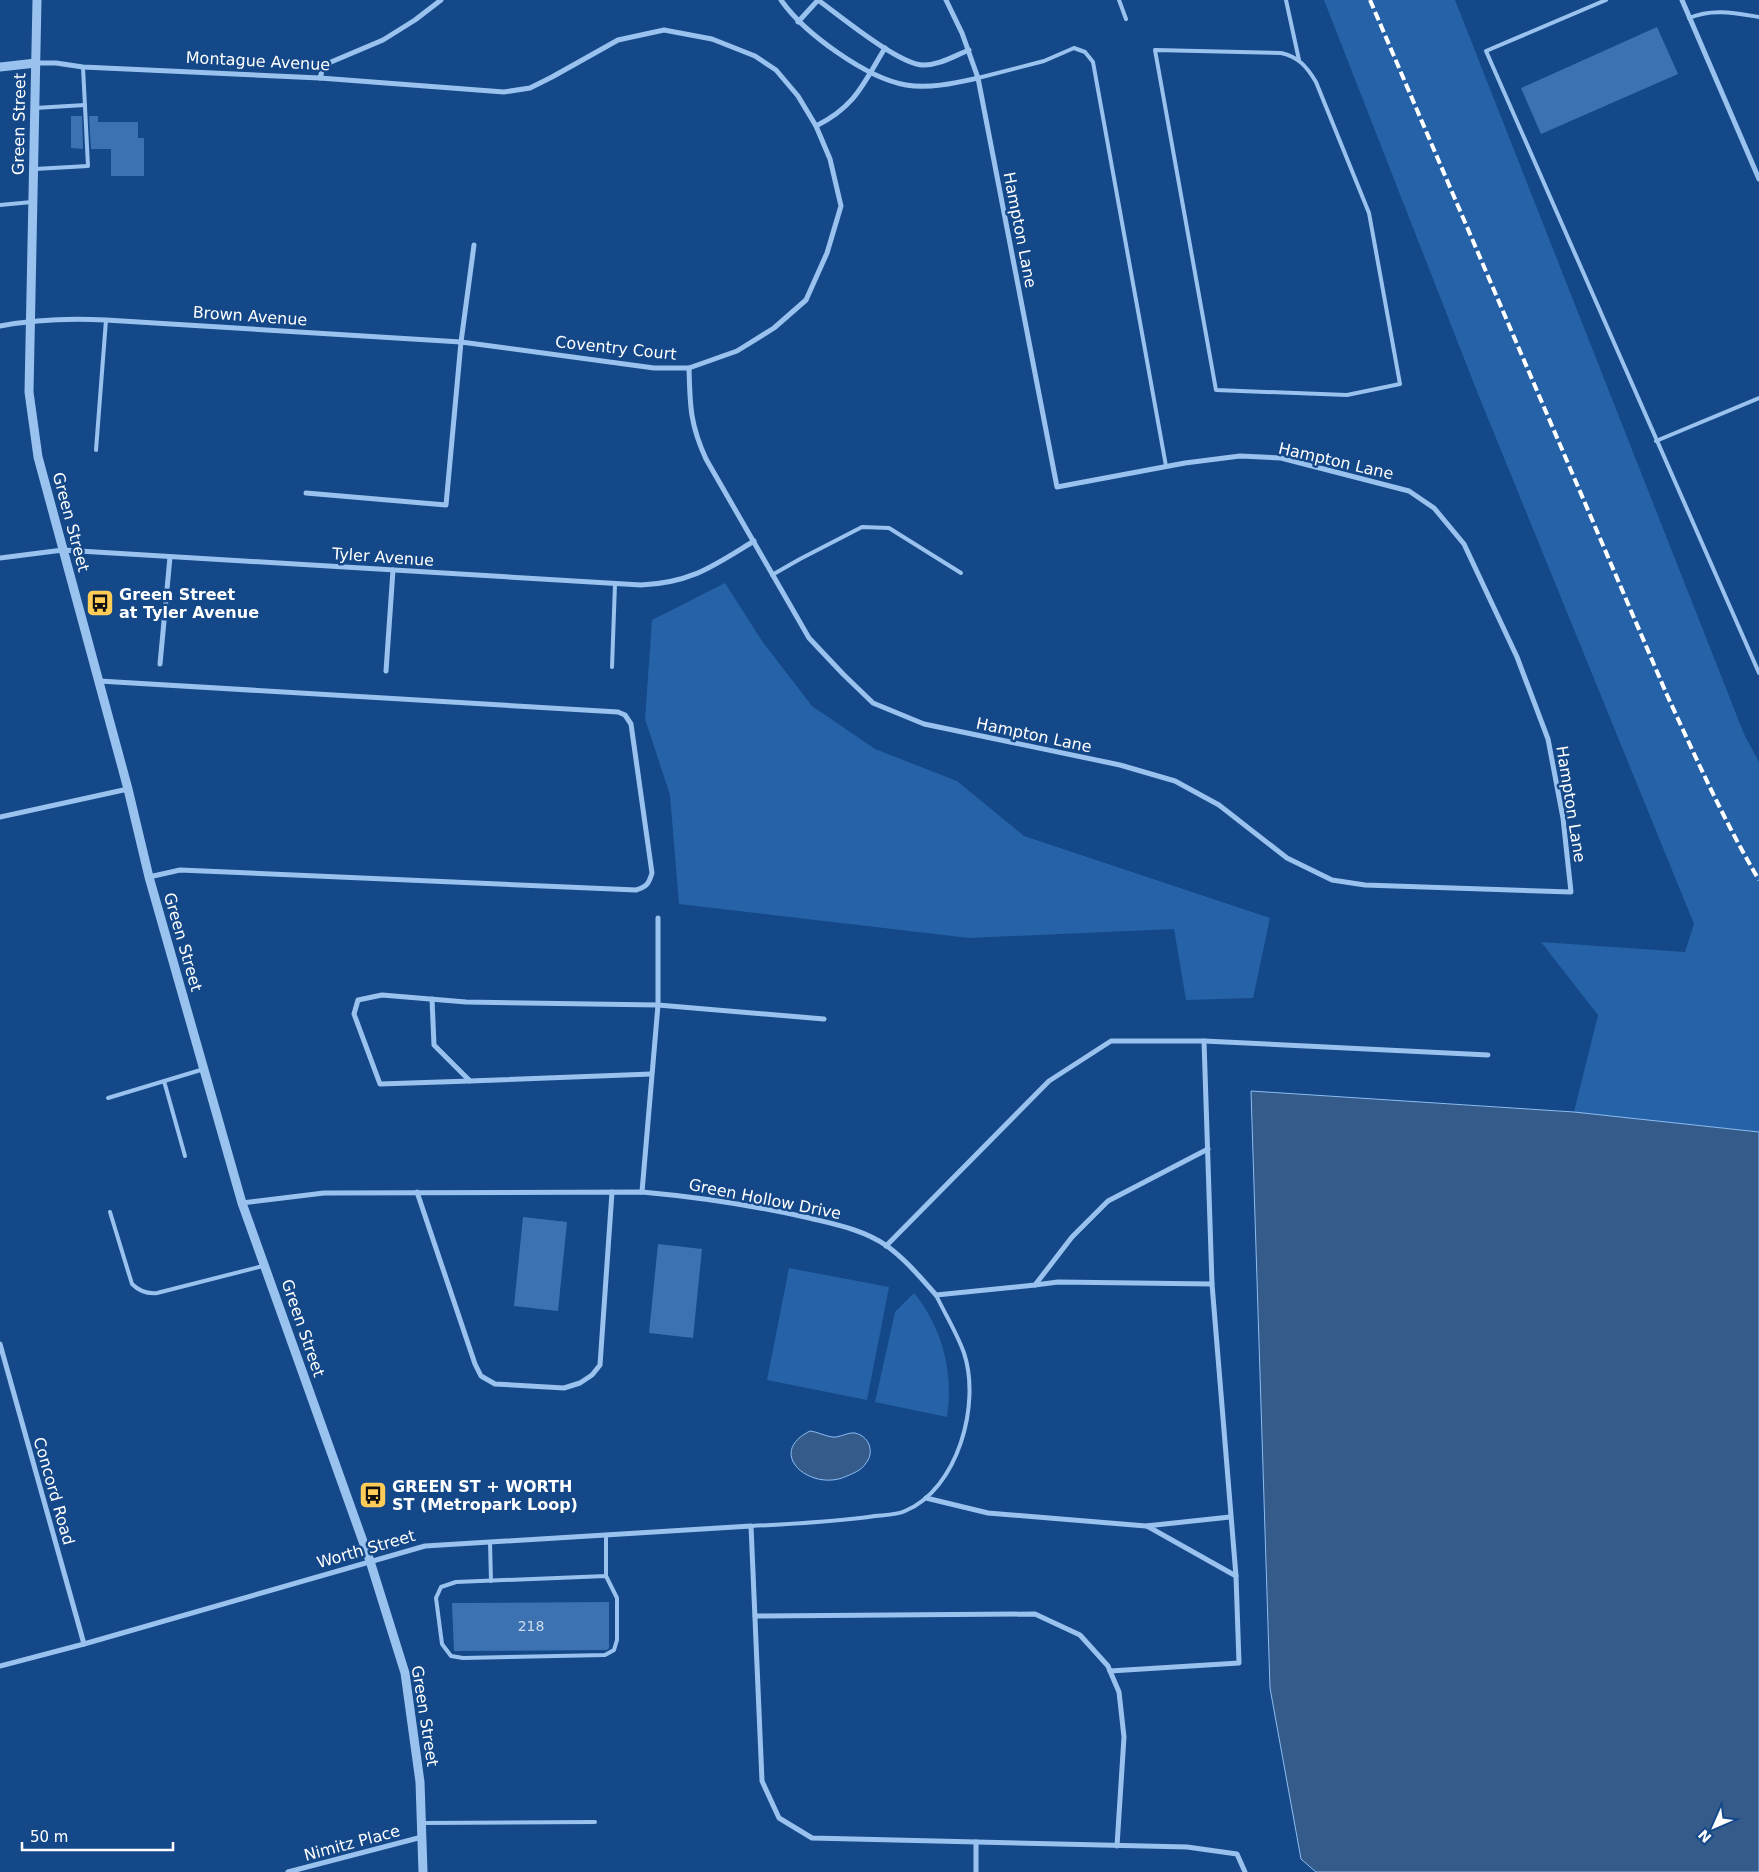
<svg xmlns="http://www.w3.org/2000/svg" width="1759" height="1872" font-family="'DejaVu Sans',sans-serif">
  <style>
    .green { fill: #2662a7 }
    .water { fill: #345b8a; stroke: #8cbdf2 }
    .building { fill: #3d72b2 }
    .lines { fill: none; stroke-linecap: round; stroke-linejoin: round }
    .service { stroke: #9ac2ef; stroke-width: 4 }
    .minor { stroke: #9ac2ef; stroke-width: 5 }
    .tertiary { stroke: #9ac2ef; stroke-width: 9 }
    .rail { stroke: #fff; stroke-width: 4; stroke-dasharray: 9 4; stroke-linecap: butt }
    .labels { text-anchor: middle; dominant-baseline: central; stroke-width: 5; stroke-linejoin: round; paint-order: stroke }
    .number-label { font-size: 14px; fill: #cedcec }
    .street-label { font-size: 16px; fill: #fff; stroke: #144888 }
    .poi-label { font-size: 16px; font-weight: bold; fill: #fff; stroke: #144888; text-anchor: start }
  </style>
  <rect width="100%" height="100%" fill="#144888"/>
  <g class="green">
    <path d="M1324,0H1455L1744,734L1759,762V1132L1574,1112L1598,1015L1541,942L1685,952L1694,924L1478,394Z"/>
    <path d="M725,583L762,641L812,706L875,749L957,781L1024,836L1270,918L1253,998L1186,1000L1174,929L969,938L679,904L670,795L645,719L652,620Z"/>
    <path d="M789,1268L889,1287L867,1400L767,1380Z"/>
    <path d="M914,1293C942,1327 954,1373 947,1417L875,1402L895,1312Z"/>
  </g>
  <g class="water">
    <path d="M1251,1091L1574,1112L1759,1132V1872H1316L1301,1859L1270,1688Z"/>
    <path d="M810,1431C818,1432 825,1436 832,1437C840,1438 847,1432 855,1433C869,1436 875,1452 866,1463C862,1470 854,1473 847,1476C812,1493 764,1454 810,1431Z"/>
  </g>
  <g class="building">
    <path d="M1657,27L1678,74L1541,134L1521,88Z"/>
    <path d="M71,116H82L83,149L71,148Z"/>
    <path d="M89,116H98V122H138V138H144V176H111V149H91Z"/>
    <path d="M523,1217L567,1222L558,1311L514,1306Z"/>
    <path d="M658,1244L702,1249L693,1338L649,1333Z"/>
    <path d="M609,1602V1648L607,1650L454,1651L452,1603Z"/>
  </g>
  <g class="lines">
    <g class="service">
      <path d="M1119,0L1126,19"/>
      <path d="M1286,0L1299,60"/>
      <path d="M1606,0L1486,51L1759,673"/>
      <path d="M1689,18C1712,8 1735,13 1759,17"/>
      <path d="M1155,50L1281,53C1299,57 1307,67 1316,82L1369,213L1400,384L1347,395L1216,390Z"/>
      <path d="M978,78L1044,61L1074,48L1085,52L1093,62L1166,466"/>
      <path d="M35,108L85,105"/>
      <path d="M35,169L88,166L83,67"/>
      <path d="M0,205L32,202"/>
      <path d="M1656,441L1759,398"/>
      <path d="M96,450L106,320"/>
      <path d="M772,575L800,559L862,527L889,528L961,573"/>
      <path d="M612,667L615,584"/>
      <path d="M164,1081L185,1156"/>
      <path d="M108,1098L204,1069"/>
      <path d="M110,1212L132,1284C139,1291 147,1294 157,1293L263,1266"/>
      <path d="M751,1526C793,1524 834,1522 875,1516C885,1515 897,1515 905,1511C958,1489 981,1404 964,1353C957,1333 945,1314 936,1295"/>
      <path d="M606,1535V1576L456,1582L441,1587L436,1598L442,1644L451,1656L463,1658L605,1655L614,1650L617,1640V1598L606,1576"/>
      <path d="M490,1542L491,1581"/>
      <path d="M421,1823L595,1822"/>
    </g>
    <g class="minor">
      <path d="M781,0C804,33 866,78 906,85C930,89 955,83 978,78"/>
      <path d="M818,0C840,16 897,63 922,65C938,66 954,56 969,50"/>
      <path d="M1682,0L1759,179"/>
      <path d="M798,22L818,0"/>
      <path d="M320,78L322,71L331,62L383,40L415,20L441,0"/>
      <path d="M816,126C856,106 863,84 885,48"/>
      <path d="M0,326C37,319 69,318 106,320L461,342L654,368H689L737,351L774,328L806,300L827,253L841,206L830,159L816,126L798,96L776,70L755,56L712,39L664,30L618,40L552,77L530,88L504,92L320,78L83,67L56,63H36"/>
      <path d="M689,368C690,406 690,424 706,459L809,638L843,674L873,703L924,724L1120,765L1175,781L1219,805L1287,858L1332,880L1365,885L1571,892L1563,818L1548,739L1517,657L1464,544L1434,508L1409,491L1281,458L1240,456L1185,463L1057,487L978,78L962,33L946,0"/>
      <path d="M306,493L446,505L461,342L474,245"/>
      <path d="M0,558L63,550L641,585C691,583 713,566 754,541"/>
      <path d="M160,664L170,557"/>
      <path d="M386,671L393,570"/>
      <path d="M99,681L618,712L625,715L631,724L652,873C649,883 647,887 636,890L180,870L149,877"/>
      <path d="M0,817L128,789"/>
      <path d="M432,999L434,1045L470,1081L651,1074"/>
      <path d="M470,1081L380,1084L354,1014L358,1000L382,995L466,1002L658,1005L824,1019"/>
      <path d="M417,1192L475,1364L481,1376L495,1384L564,1388L580,1383L592,1375L600,1365L612,1192"/>
      <path d="M642,1192L658,1005V918"/>
      <path d="M242,1203L324,1193L642,1192C697,1197 751,1205 805,1217C833,1224 863,1229 887,1246C906,1260 921,1278 936,1295L1035,1285L1072,1237L1108,1201L1208,1149"/>
      <path d="M886,1246L1049,1081L1111,1041H1204L1488,1055"/>
      <path d="M1035,1285L1058,1282L1212,1284"/>
      <path d="M0,1344L84,1644"/>
      <path d="M926,1498L988,1513L1146,1526L1230,1517"/>
      <path d="M1147,1526L1236,1576"/>
      <path d="M755,1616L1035,1614L1080,1635L1108,1666L1110,1671L1239,1663L1236,1576L1212,1284L1204,1041"/>
      <path d="M0,1666L84,1644L425,1546L751,1526L762,1781L779,1818L812,1838L1187,1847L1237,1854L1245,1872"/>
      <path d="M1110,1671L1119,1692L1124,1737L1117,1846"/>
      <path d="M976,1842V1872"/>
      <path d="M288,1872L422,1837"/>
    </g>
    <g class="tertiary">
      <path d="M37,0L29,392L38,457L128,789L149,877L242,1203L370,1561L405,1673L420,1782L423,1872"/>
      <path d="M0,67L36,63"/>
    </g>
    <path class="rail" d="M1370,0L1667,695C1696,758 1724,821 1759,880"/>
  </g>
  <defs>
    <g id="bus-square" transform="scale(1.4375)"><rect x="-9" y="-9" width="18" height="18" rx="4" fill="#ffcc58" stroke="#144888"/><path d="M-5-6H5V4H4V6H2V4H-2V6H-4V4H-5ZM-3.5-4V0h7V-4ZM-3.5 1.2v1.5H-2V1.2ZM2 1.2v1.5H3.5V1.2Z" fill="#111"/></g>
  </defs>
  <g fill-rule="evenodd">
    <use href="#bus-square" x="100" y="603"/>
    <use href="#bus-square" x="373" y="1495"/>
  </g>
  <g class="labels">
    <g class="number-label">
      <text x="531" y="1626">218</text>
    </g>
    <g class="street-label">
      <text transform="translate(258 61) rotate(3)">Montague Avenue</text>
      <text transform="translate(19 124) rotate(-89)">Green Street</text>
      <text transform="translate(1020 230) rotate(79)">Hampton Lane</text>
      <text transform="translate(250 316) rotate(4)">Brown Avenue</text>
      <text transform="translate(616 348) rotate(6)">Coventry Court</text>
      <text transform="translate(1336 461) rotate(13)">Hampton Lane</text>
      <text transform="translate(71 522) rotate(75)">Green Street</text>
      <text transform="translate(383 557) rotate(4)">Tyler Avenue</text>
      <text transform="translate(1034 735) rotate(12)">Hampton Lane</text>
      <text transform="translate(1571 804) rotate(81)">Hampton Lane</text>
      <text transform="translate(183 942) rotate(74)">Green Street</text>
      <text transform="translate(765 1199) rotate(11)">Green Hollow Drive</text>
      <text transform="translate(303 1328) rotate(71)">Green Street</text>
      <text transform="translate(54 1491) rotate(74)">Concord Road</text>
      <text transform="translate(366 1549) rotate(-16)">Worth Street</text>
      <text transform="translate(425 1716) rotate(81)">Green Street</text>
      <text transform="translate(352 1843) rotate(-15)">Nimitz Place</text>
    </g>
    <g class="poi-label">
      <text x="119" y="594">Green Street<tspan x="119" dy="18">at Tyler Avenue</tspan></text>
      <text x="392" y="1486">GREEN ST + WORTH<tspan x="392" dy="18">ST (Metropark Loop)</tspan></text>
    </g>
  </g>
  <g transform="translate(1714 1827) rotate(225)" stroke="#144888" stroke-width="4" paint-order="stroke">
  <path d="M0-4L9 19L0 12L-9 19Z" fill="#ffffff"/>
  <text y="-8" font-size="14" font-weight="bold" text-anchor="middle" fill="#ffffff">N</text>
  </g>
  <path d="M22 1842v8h151v-8" fill="none" stroke="#ffffff" stroke-width="2.5"/>
  <text x="30" y="1842" font-size="15" fill="#ffffff" stroke="#144888" stroke-width="4" paint-order="stroke">50 m</text>
</svg>
